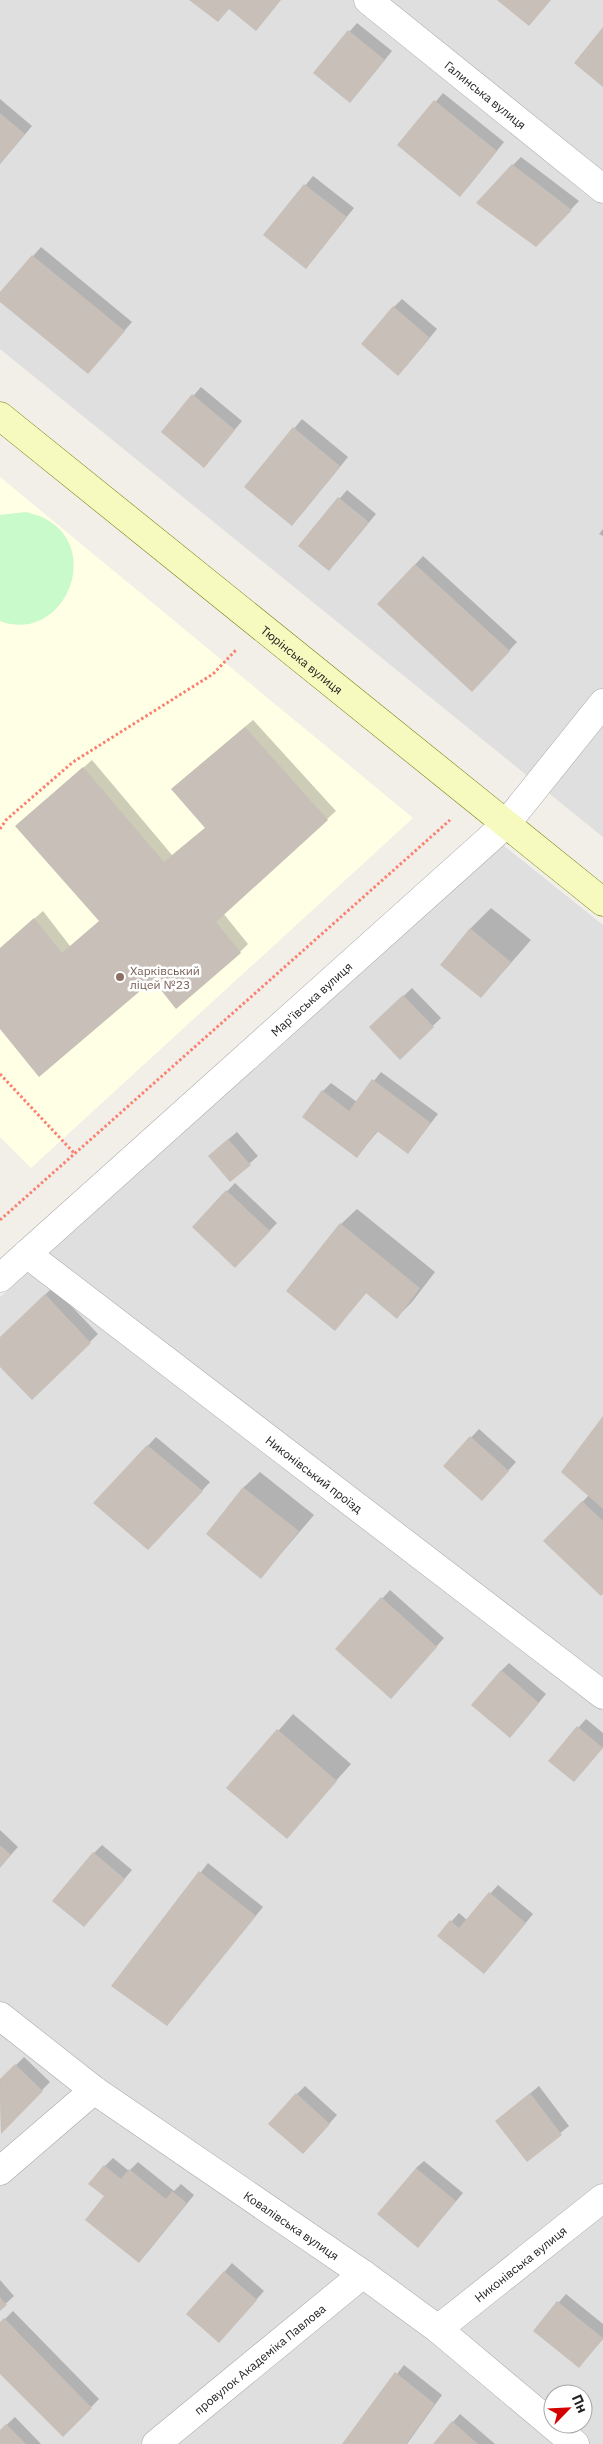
<svg xmlns="http://www.w3.org/2000/svg" width="603" height="2444" font-family="'IBM Plex Sans',sans-serif">
  <style>
    .residential { fill: #e0dfdf; fill-rule: evenodd }
    .education { fill: #ffffe5 }
    .park { fill: #c8facc }
    .shadow { fill: #0003 }
    .building { fill: #c7bfb8 }
    .lines { fill: none; stroke-linecap: round; stroke-linejoin: round }
    .street-casing { stroke: #a9a9a9; stroke-width: 29 }
    .secondary-casing { stroke: #707d05; stroke-width: 29 }
    .path { stroke: #fa8072; stroke-width: 3; stroke-dasharray: 2.5 2.5; stroke-linecap: butt }
    .street { stroke: #fff; stroke-width: 28 }
    .secondary { stroke: #f7fabf; stroke-width: 28 }
    .education-dot { fill: #8d6e63; stroke: #fff; stroke-width: 2 }
    .labels { text-anchor: middle; dominant-baseline: central; stroke-width: 5; stroke-linejoin: round; paint-order: stroke }
    .street-label { font-size: 12px; fill: #222; stroke: #fff }
    .education-label { font-size: 12px; fill: #785e54; stroke: #fff; text-anchor: start }
  </style>
  <rect width="100%" height="100%" fill="#f2efe9"/>
  <g class="residential">
    <path d="M0,0H603V837L0,349Z"/>
    <path d="M503,845L603,925V2444H0V1297ZM553,2394H583V2424H553Z"/>
  </g>
  <path class="education" d="M0,477L413,818L31,1168L0,1137Z"/>
  <path class="park" d="M26,512C31,514 38,515 44,518C105,549 63,645 0,621V515Z"/>
  <g class="shadow">
    <path d="M357,23L392,51L357,94L314,73Z"/>
    <path d="M443,93L504,142L468,187L399,145Z"/>
    <path d="M0,99L32,126L0,164Z"/>
    <path d="M521,157L579,201L536,246L513,165Z"/>
    <path d="M313,176L354,208L306,267L265,235Z"/>
    <path d="M41,247L132,322L95,364L0,301V294Z"/>
    <path d="M402,299L437,329L406,366L394,307Z"/>
    <path d="M201,387L242,421L211,458L162,432Z"/>
    <path d="M302,419L348,457L300,516L246,487Z"/>
    <path d="M347,490L376,514L337,561L300,545Z"/>
    <path d="M603,529V536L599,534Z"/>
    <path d="M423,556L517,642L480,682L379,604Z"/>
    <path d="M253,720L336,811L223,913L248,944L240,952L0,1027V949L43,911L70,946L101,920L17,826L92,760L172,855L206,827L181,781Z"/>
    <path d="M491,908L531,940L481,997L470,929Z"/>
    <path d="M412,988L441,1018L400,1058L371,1027Z"/>
    <path d="M381,1072L438,1114L408,1152L379,1130L357,1156L323,1091L331,1083L357,1102Z"/>
    <path d="M237,1132L258,1156L231,1180L218,1148Z"/>
    <path d="M235,1183L277,1223L243,1259L193,1227Z"/>
    <path d="M357,1209L435,1272L412,1302L397,1317L367,1292L335,1329L341,1224Z"/>
    <path d="M53,1287L98,1334L32,1398L0,1365V1339Z"/>
    <path d="M603,1418V1592L545,1541L589,1495Z"/>
    <path d="M479,1429L516,1462L490,1491L445,1466Z"/>
    <path d="M156,1437L210,1482L156,1541L95,1503Z"/>
    <path d="M260,1472L314,1515L261,1577L208,1533L244,1487Z"/>
    <path d="M390,1590L444,1638L391,1698L337,1649Z"/>
    <path d="M509,1663L546,1694L518,1728L501,1671Z"/>
    <path d="M293,1714L351,1764L286,1837L228,1788Z"/>
    <path d="M586,1719L603,1733V1747L582,1772L550,1760Z"/>
    <path d="M0,1830L18,1847L0,1867Z"/>
    <path d="M102,1845L132,1870L84,1926L94,1853Z"/>
    <path d="M208,1863L263,1907L174,2016L113,1986Z"/>
    <path d="M498,1885L533,1914L492,1964L439,1935L459,1913L467,1920Z"/>
    <path d="M24,2057L50,2082L1,2132L0,2081Z"/>
    <path d="M305,2086L337,2115L311,2144L297,2094Z"/>
    <path d="M539,2086L569,2126L527,2160L497,2121Z"/>
    <path d="M113,2158L129,2171L138,2162L174,2191L181,2184L194,2195L147,2253L106,2196L105,2166Z"/>
    <path d="M424,2161L463,2193L418,2246L416,2168Z"/>
    <path d="M232,2263L264,2291L227,2333L188,2314Z"/>
    <path d="M0,2280L14,2296L0,2309Z"/>
    <path d="M566,2294L603,2324V2339L579,2367L535,2330Z"/>
    <path d="M13,2311L99,2399L63,2436L0,2372V2324Z"/>
    <path d="M404,2365L442,2395L407,2444H343Z"/>
    <path d="M460,2414L495,2444H434Z"/>
    <path d="M15,2417L41,2444H0V2431Z"/>
  </g>
  <g class="building">
    <path d="M189,0H281L256,31L229,9L218,22Z"/>
    <path d="M497,0H551L529,26Z"/>
    <path d="M603,27V87L574,63Z"/>
    <path d="M348,30L385,60L350,103L313,73Z"/>
    <path d="M434,100L497,151L460,197L397,145Z"/>
    <path d="M0,113L25,134L0,164Z"/>
    <path d="M512,164L572,210L536,247L476,203Z"/>
    <path d="M304,184L347,217L306,269L263,235Z"/>
    <path d="M32,255L125,331L88,374L0,302V292Z"/>
    <path d="M393,306L430,338L398,376L361,344Z"/>
    <path d="M192,394L235,430L204,468L161,432Z"/>
    <path d="M293,427L340,466L292,526L244,487Z"/>
    <path d="M338,497L369,522L329,571L298,546Z"/>
    <path d="M415,564L510,651L472,692L377,604Z"/>
    <path d="M245,727L328,820L216,922L241,953L176,1009L153,980L39,1077L0,1029V948L34,918L62,953L99,921L15,826L83,767L164,862L205,828L171,789Z"/>
    <path d="M470,928L511,962L481,998L440,965Z"/>
    <path d="M403,995L434,1027L400,1060L369,1027Z"/>
    <path d="M372,1079L431,1123L408,1154L377,1131L357,1158L302,1117L322,1090L349,1111Z"/>
    <path d="M228,1139L251,1165L230,1182L208,1156Z"/>
    <path d="M226,1190L270,1231L235,1268L192,1227Z"/>
    <path d="M340,1223L420,1288L397,1319L366,1293L335,1331L286,1291Z"/>
    <path d="M45,1294L91,1343L32,1400L0,1367V1337Z"/>
    <path d="M603,1416V1509L561,1472Z"/>
    <path d="M470,1436L509,1471L482,1501L443,1466Z"/>
    <path d="M147,1445L203,1491L148,1550L93,1503Z"/>
    <path d="M243,1487L299,1531L261,1579L206,1534Z"/>
    <path d="M582,1501L603,1521V1594L601,1596L543,1541Z"/>
    <path d="M381,1597L437,1647L391,1699L335,1649Z"/>
    <path d="M501,1670L539,1703L510,1738L471,1705Z"/>
    <path d="M577,1726L603,1748L574,1782L548,1761Z"/>
    <path d="M277,1729L337,1781L287,1839L226,1788Z"/>
    <path d="M0,1845L11,1855L0,1868Z"/>
    <path d="M93,1852L125,1879L84,1927L52,1901Z"/>
    <path d="M199,1871L256,1916L167,2026L111,1986Z"/>
    <path d="M489,1892L526,1923L484,1974L437,1936L450,1920L459,1928Z"/>
    <path d="M15,2064L43,2091L1,2134L0,2079Z"/>
    <path d="M296,2093L330,2124L303,2154L268,2124Z"/>
    <path d="M530,2093L562,2135L527,2162L495,2121Z"/>
    <path d="M104,2165L121,2179L129,2169L166,2199L172,2191L187,2203L139,2263L85,2220L104,2196L88,2184Z"/>
    <path d="M416,2168L456,2201L418,2248L377,2214Z"/>
    <path d="M224,2271L257,2300L219,2343L186,2314Z"/>
    <path d="M0,2297L7,2305L0,2311Z"/>
    <path d="M557,2301L603,2338L579,2368L533,2331Z"/>
    <path d="M4,2318L92,2408L63,2437L0,2374V2322Z"/>
    <path d="M395,2372L435,2404L406,2444H342Z"/>
    <path d="M452,2421L478,2444H433Z"/>
    <path d="M6,2424L26,2444H0V2430Z"/>
  </g>
  <g class="lines">
    <g class="street-casing">
      <g id="street">
        <path id="s1" d="M368,0L603,189"/>
        <path id="s2" d="M27,1254L603,1695"/>
        <path id="s3" d="M0,1278L506,824L603,703"/>
        <path id="s4" d="M0,2016L94,2090L363,2274L438,2329L575,2444"/>
        <path d="M0,2171L94,2090"/>
        <path id="s5" d="M438,2329L603,2198"/>
        <path id="s6" d="M156,2444L363,2274"/>
      </g>
    </g>
    <g class="secondary-casing">
      <g id="secondary">
        <path id="s7" d="M0,416L603,902"/>
      </g>
    </g>
    <g class="path">
      <path d="M0,829L6,820L73,762L213,674L236,650"/>
      <path d="M0,1074L75,1154"/>
      <path d="M0,1220L450,820"/>
    </g>
    <use href="#street" class="street"/>
    <use href="#secondary" class="secondary"/>
  </g>
  <circle class="education-dot" cx="120" cy="977" r="5"/>
  <g class="labels">
    <g class="street-label">
      <text stroke="none"><textPath href="#s1" startOffset="151">Галинська вулиця</textPath></text>
      <text stroke="none"><textPath href="#s7" startOffset="388">Тюрінська вулиця</textPath></text>
      <text stroke="none"><textPath href="#s3" startOffset="418">Мар'ївська вулиця</textPath></text>
      <text stroke="none"><textPath href="#s2" startOffset="362">Никонівський проїзд</textPath></text>
      <text stroke="none"><textPath href="#s4" startOffset="359">Ковалівська вулиця</textPath></text>
      <text stroke="none"><textPath href="#s5" startOffset="105">Никонівська вулиця</textPath></text>
      <text stroke="none"><textPath href="#s6" startOffset="134">провулок Академіка Павлова</textPath></text>
    </g>
    <g class="education-label">
      <text x="130" y="970">Харківський<tspan x="130" dy="14">ліцей №23</tspan></text>
    </g>
  </g>
  <g transform="translate(568 2409) rotate(66)"><circle r="24" fill="#ffffff" stroke="#a7a7a7"/>
  <path d="M0-4L9 19L0 12L-9 19Z" fill="#d40000"/>
  <text y="-8" font-size="14" font-weight="bold" text-anchor="middle" fill="#222222">Пн</text>
  </g>
</svg>
